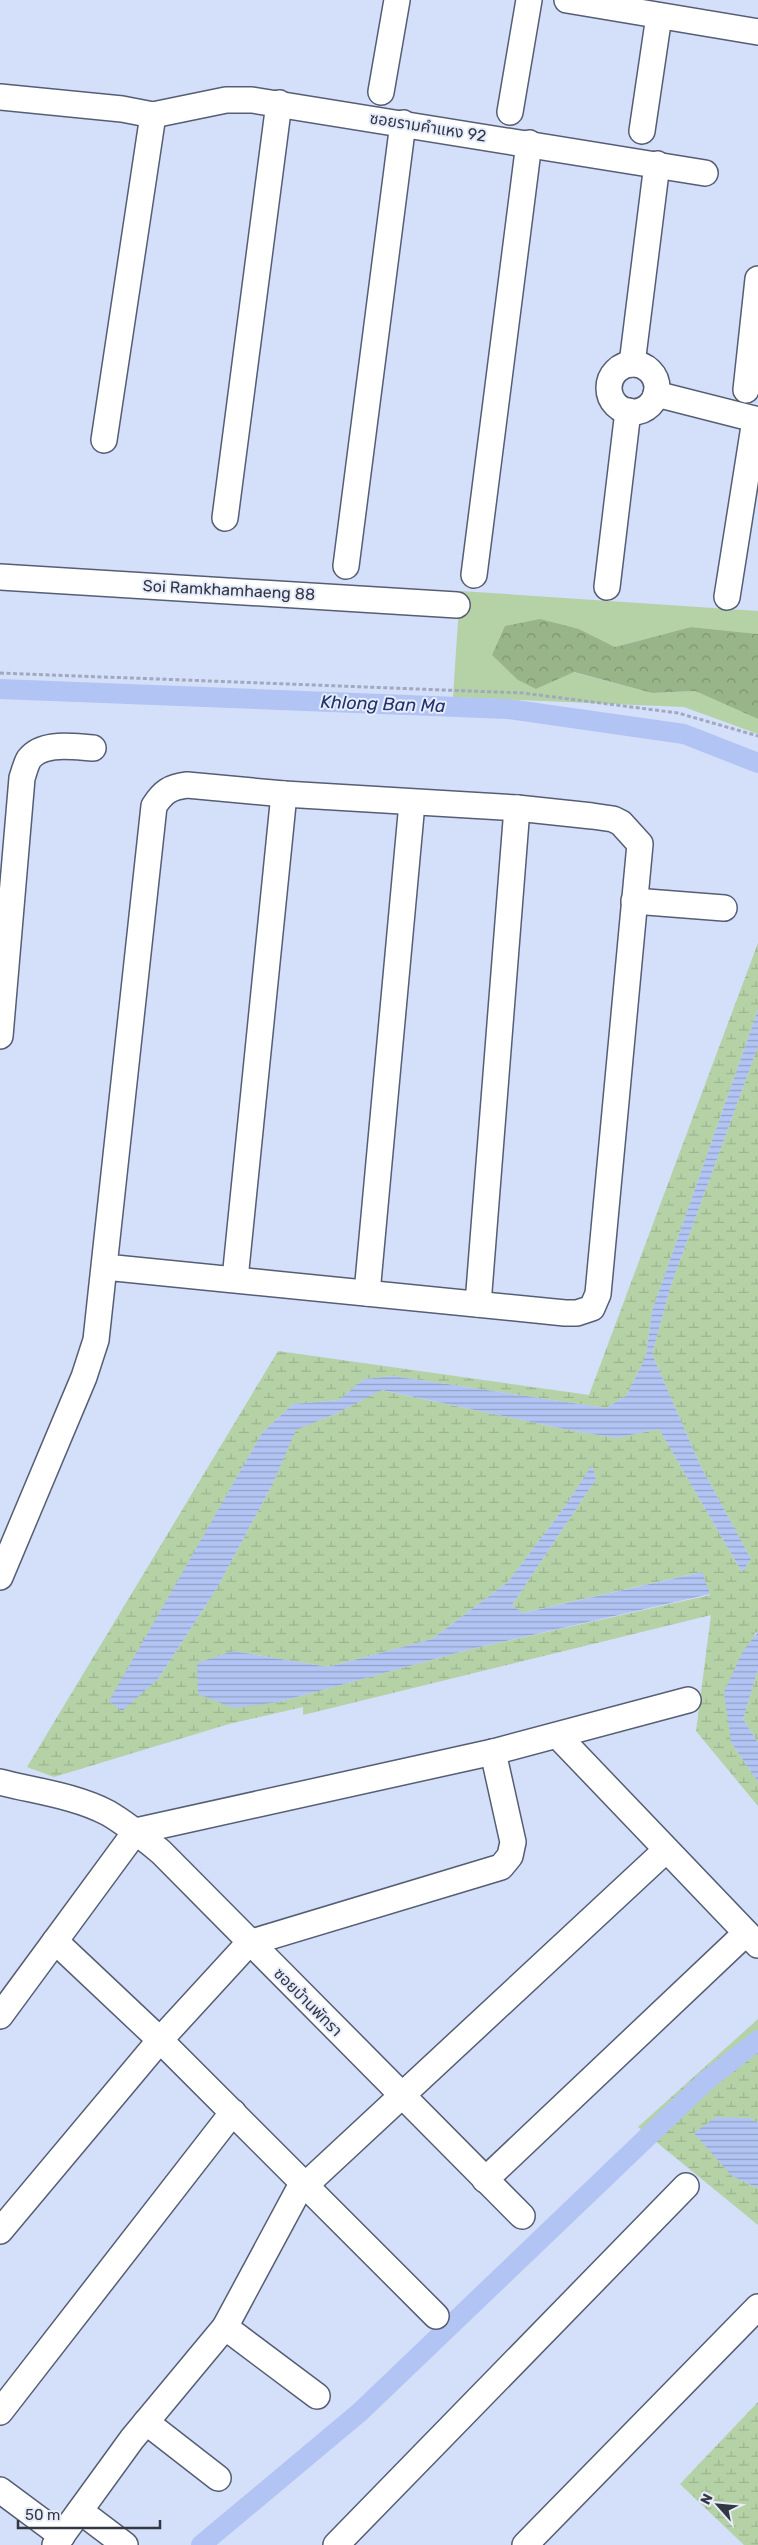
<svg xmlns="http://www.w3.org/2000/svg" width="758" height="2545" font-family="Rubik,'Noto Sans Thai',sans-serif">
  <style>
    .grass { fill: #b5d1a6 }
    .forest { fill: url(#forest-crowns) }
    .wetland { fill: url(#wetland-marsh); fill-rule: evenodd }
    .water { fill: url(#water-rules) }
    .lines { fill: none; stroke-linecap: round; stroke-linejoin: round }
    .canal { stroke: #b2c4f3; stroke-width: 20 }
    .minor-casing { stroke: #555e74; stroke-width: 28 }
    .path { stroke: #a0a9be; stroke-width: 3; stroke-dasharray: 4 2.5; stroke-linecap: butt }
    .minor { stroke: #fff; stroke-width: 25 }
    .labels { text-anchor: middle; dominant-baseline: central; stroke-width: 4; stroke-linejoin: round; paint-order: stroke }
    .street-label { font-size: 16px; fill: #333741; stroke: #e6ecfc }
    .water-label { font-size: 18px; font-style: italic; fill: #22326a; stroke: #e6ecfc }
  </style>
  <defs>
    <pattern id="forest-crowns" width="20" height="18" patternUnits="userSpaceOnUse" patternTransform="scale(1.25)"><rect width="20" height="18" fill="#98b589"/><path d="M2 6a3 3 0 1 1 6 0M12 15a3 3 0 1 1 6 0" fill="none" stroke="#7d9472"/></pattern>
    <pattern id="wetland-marsh" width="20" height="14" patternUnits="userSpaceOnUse" patternTransform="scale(1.25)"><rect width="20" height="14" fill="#b5d1a6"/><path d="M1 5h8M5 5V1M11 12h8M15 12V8" fill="none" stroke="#9cb490"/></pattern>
    <pattern id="water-rules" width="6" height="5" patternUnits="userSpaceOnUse" patternTransform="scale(1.25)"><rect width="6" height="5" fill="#b2c4f3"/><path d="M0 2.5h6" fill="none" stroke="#91a0c6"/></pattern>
  </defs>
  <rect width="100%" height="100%" fill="#d4dff9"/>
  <path class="grass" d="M460,591L758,611V634L691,627L615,647L579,629L536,689L573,672L652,693L695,691L758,719V734L684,707L453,697Z"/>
  <path class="forest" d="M540,619L579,629L615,647L691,627L758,634V719L695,691L652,693L574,672L536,689L518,680L492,655L505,626Z"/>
  <g class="wetland">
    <path d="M758,943V1010L652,1311L646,1356L627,1395L606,1408L393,1376L364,1379L339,1400L293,1404L262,1433L110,1701L122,1710L158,1679L217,1588L273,1483L296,1429L337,1413L381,1390L564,1429L616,1438L659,1429L742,1572L751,1559L700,1465L652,1354L671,1285L758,1046V1632L755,1633L731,1742L758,1782V1806L696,1731L711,1615L303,1715V1707L229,1724L54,1777L27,1767L278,1351L589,1395ZM592,1466L596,1479L512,1605L522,1613L701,1572L710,1595L471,1649L279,1702L233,1651L328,1667L432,1639L508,1582L566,1505Z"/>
    <path d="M758,1669V1743L743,1719Z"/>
    <path d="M758,2019V2123L750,2118L732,2176L758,2188V2225L638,2127Z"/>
    <path d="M758,2402V2545H744L680,2484Z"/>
  </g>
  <g class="water">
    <path d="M758,1010V1046L671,1285L652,1354L700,1465L751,1559L742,1572L659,1429L616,1438L564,1429L382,1390L337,1413L296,1430L273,1483L217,1588L158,1679L122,1711L109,1701L262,1433L293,1404L339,1400L364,1379L393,1376L606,1408L627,1395L646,1356L652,1311Z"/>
    <path d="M592,1465L596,1479L512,1605L523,1613L702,1572L710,1594L471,1649L279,1702L233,1708L198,1694L197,1663L233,1651L328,1667L432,1639L508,1582L566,1505Z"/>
    <path d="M758,1632V1669L743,1719L758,1743V1782L731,1742L724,1692L743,1651Z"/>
    <path d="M716,2117L750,2118L758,2123V2188L732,2176L694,2133Z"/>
  </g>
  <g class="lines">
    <g class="canal">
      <path d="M0,689L508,709L684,734L758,763"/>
      <path d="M201,2545L360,2412L707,2080L758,2040"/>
    </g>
    <g class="minor-casing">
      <g id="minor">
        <path d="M567,0L758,32"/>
        <path d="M381,92L397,0"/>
        <path d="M0,97L122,109L153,115L226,100H252L705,173"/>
        <path d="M510,112L529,0"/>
        <path d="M642,131L659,16"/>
        <path d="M632,364L657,164"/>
        <circle cx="633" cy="388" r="24"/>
        <path d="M746,390L758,279"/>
        <path d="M656,394L758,420"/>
        <path d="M104,440L153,115"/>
        <path d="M225,518L279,103"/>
        <path d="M346,566L403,123"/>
        <path d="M474,575L529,143"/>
        <path d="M0,577L457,605"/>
        <path d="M607,587L628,411"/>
        <path d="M727,597L755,420"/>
        <path d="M634,901L724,908"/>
        <path d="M0,1036L22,778C24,772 26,764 29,759C43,741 74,747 93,748"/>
        <path d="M235,1279L284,794"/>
        <path d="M367,1293L412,803"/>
        <path d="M478,1304L517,808"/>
        <path d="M0,1577L84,1377L96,1340L154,806C163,792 170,787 187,785L284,794L517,808L592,816L613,819L621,823L640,844L598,1294L592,1308L577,1313H565L105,1267"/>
        <path d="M558,1736L758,1945"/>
        <path d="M0,1782C35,1791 76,1796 108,1813C127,1824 144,1838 161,1852L522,2216"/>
        <path d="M55,1941L160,2040L436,2316"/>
        <path d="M0,2016L136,1831L493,1752L688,1700"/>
        <path d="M485,2180L746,1933"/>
        <path d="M0,2231L160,2040L249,1943L501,1867L510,1856L513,1842L493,1752"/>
        <path d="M225,2327L317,2396"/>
        <path d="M0,2412L233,2112"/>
        <path d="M146,2422L218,2478"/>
        <path d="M0,2490L62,2536"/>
        <path d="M80,2511L125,2545"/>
        <path d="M55,2545L132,2439L225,2327L297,2193L666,1850"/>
        <path d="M336,2545L686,2186"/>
        <path d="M525,2545L758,2307"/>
      </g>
    </g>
    <path class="path" d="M0,673L523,693L678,713L758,736"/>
    <use href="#minor" class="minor"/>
  </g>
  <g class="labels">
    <g class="street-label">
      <text transform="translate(428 127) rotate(9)">ซอยรามคําแหง 92</text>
      <text transform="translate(229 590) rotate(3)">Soi Ramkhamhaeng 88</text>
      <text transform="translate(308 2002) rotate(45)">ซอยบ้านพัทรา</text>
    </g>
    <g class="water-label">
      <text transform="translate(383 704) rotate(2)">Khlong Ban Ma</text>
    </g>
  </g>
  <g transform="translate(718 2505) rotate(297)" stroke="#e6ecfc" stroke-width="4" paint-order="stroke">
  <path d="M0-4L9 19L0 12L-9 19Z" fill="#333741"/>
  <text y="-8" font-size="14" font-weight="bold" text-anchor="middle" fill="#333741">N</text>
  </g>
  <path d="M18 2520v8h142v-8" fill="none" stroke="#333741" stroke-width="2.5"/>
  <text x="25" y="2520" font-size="15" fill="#333741" stroke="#e6ecfc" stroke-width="4" paint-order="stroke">50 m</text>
</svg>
